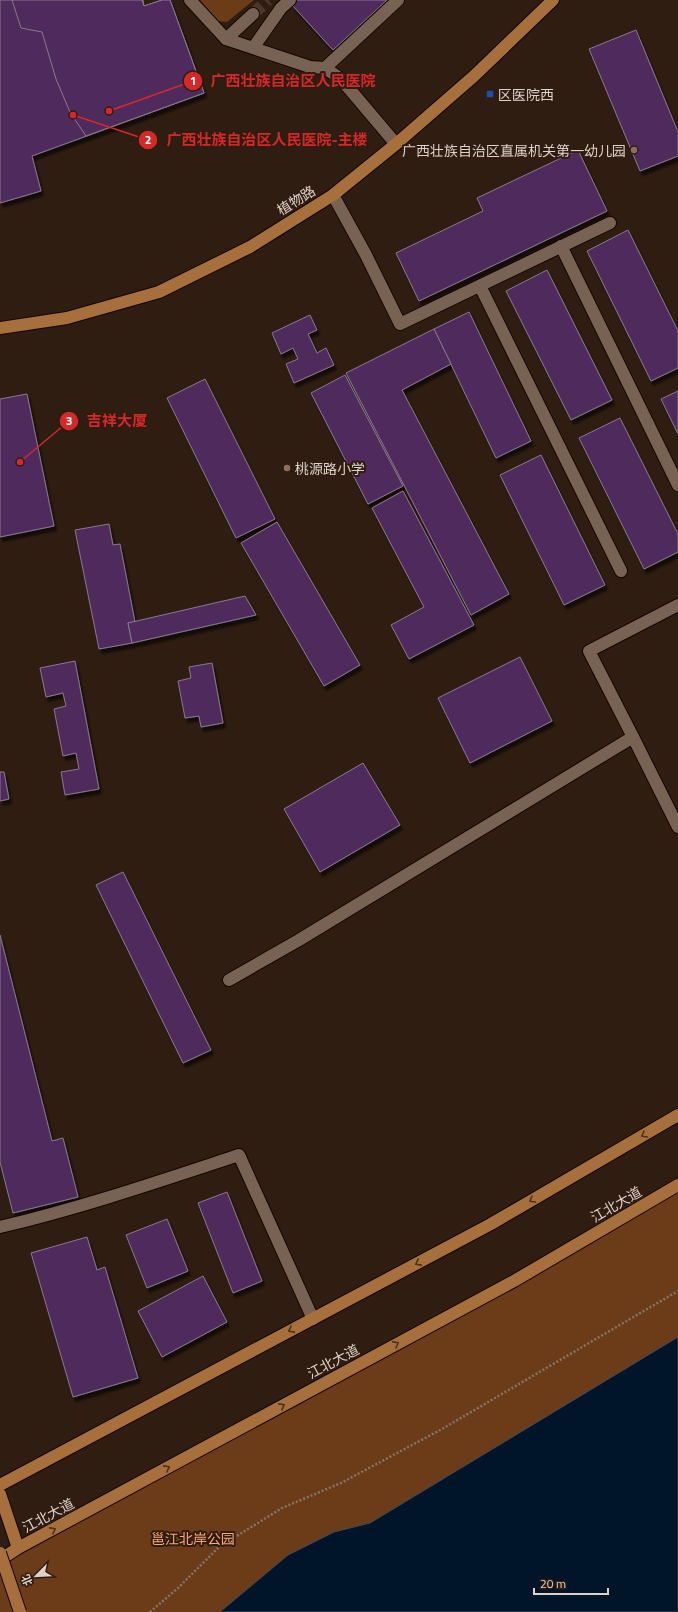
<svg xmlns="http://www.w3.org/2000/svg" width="678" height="1612" font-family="'Titillium Web','Noto Sans SC',sans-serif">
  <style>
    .green { fill: #6c3b17 }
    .water { fill: #00142a; stroke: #434d5a }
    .building { fill: #502b5b; stroke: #88798d; filter: url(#shadow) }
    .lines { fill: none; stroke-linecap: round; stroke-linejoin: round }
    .minor-tunnel { stroke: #49382d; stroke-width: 12; stroke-dasharray: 12 6; stroke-linecap: butt }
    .minor-casing { stroke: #160600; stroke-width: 14 }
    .major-casing { stroke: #160600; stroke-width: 14 }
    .path { stroke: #85766c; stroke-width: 2.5; stroke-dasharray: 2 2; stroke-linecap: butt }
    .minor { stroke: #786254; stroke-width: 12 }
    .major { stroke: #a66f3c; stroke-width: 12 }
    .major-bridge-casing { stroke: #160600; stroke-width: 14; stroke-linecap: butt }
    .major-bridge { stroke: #a66f3c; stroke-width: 12 }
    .oneway { stroke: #4d321c }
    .transit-dot { fill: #1a4fb4; stroke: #2f1d11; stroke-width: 1.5 }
    .education-dot { fill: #8d6e63; stroke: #2f1d11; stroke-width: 1.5 }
    .labels { text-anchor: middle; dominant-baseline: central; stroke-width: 4; stroke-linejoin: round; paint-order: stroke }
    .poi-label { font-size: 14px; fill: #ded1c9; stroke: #2f1d11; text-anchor: start }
    .street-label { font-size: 14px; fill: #ded1c9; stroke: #2f1d11 }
    .park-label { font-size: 14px; fill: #fba871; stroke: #2f1d11 }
    .leader { fill: none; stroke: #d62828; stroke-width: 1.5 }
    .callout-dot { fill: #d62828; stroke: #2f1d11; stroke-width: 1.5 }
    .mark-label { font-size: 12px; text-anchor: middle; font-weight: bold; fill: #fff }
    .callout-label { font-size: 15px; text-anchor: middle; font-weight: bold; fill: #d62828; stroke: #2f1d11; stroke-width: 4; stroke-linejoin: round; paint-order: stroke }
  </style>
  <defs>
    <filter id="shadow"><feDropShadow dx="2.5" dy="4.5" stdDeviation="1" flood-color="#0009"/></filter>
  </defs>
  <rect width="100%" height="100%" fill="#2f1d11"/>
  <g class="green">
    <path d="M200,0H254L227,22L218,21Z"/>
    <path d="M678,1185V1337L370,1523L334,1532L288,1555L220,1612H0V1560Z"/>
  </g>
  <path class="water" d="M678,1337V1612H220L288,1555L334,1532L370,1523Z"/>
  <g class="building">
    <path d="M0,0H143L144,6L162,0H170L204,93L32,156L41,191L0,203Z"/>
    <path d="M12,0H142L144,6L162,0H170L204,93L86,136L70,112L56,79L42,32L21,28Z"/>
    <path d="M297,0H387L333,50L292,5Z"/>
    <path d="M636,30L678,132V156L640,171L589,49Z"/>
    <path d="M578,150L607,211L419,301L396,253L483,211L477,198Z"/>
    <path d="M628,230L678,331V368L651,381L587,251Z"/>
    <path d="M547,270L612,400L571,420L506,291Z"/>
    <path d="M469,312L531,441L496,458L434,329Z"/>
    <path d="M310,315L317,330L308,334L317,353L326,348L334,365L294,383L286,364L298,359L293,348L281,354L272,333Z"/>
    <path d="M434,329L451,364L402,390L509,594L471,615L346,373Z"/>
    <path d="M345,375L403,486L368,504L311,393Z"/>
    <path d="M205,379L275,519L236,538L167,398Z"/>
    <path d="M678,391V434L661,399Z"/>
    <path d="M27,394L54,526L0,537V399Z"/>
    <path d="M620,418L678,534V552L644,569L579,438Z"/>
    <path d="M541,455L605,585L564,605L500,475Z"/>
    <path d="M403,491L474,625L409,659L391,625L424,607L372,508Z"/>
    <path d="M277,522L360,665L324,686L241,543Z"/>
    <path d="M109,524L113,545L120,544L135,622L128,623L132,643L99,649L75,530Z"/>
    <path d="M245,596L256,615L132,643L128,623Z"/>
    <path d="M520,657L552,721L470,763L438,698Z"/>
    <path d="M75,661L99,789L65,795L61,772L79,769L76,753L63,756L54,709L66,706L63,693L46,697L40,668Z"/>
    <path d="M212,663L223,723L201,727L199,716L185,718L178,681L191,678L189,667Z"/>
    <path d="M363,763L400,825L320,872L284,809Z"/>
    <path d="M0,772H4L9,799L0,801Z"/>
    <path d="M123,872L211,1050L183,1063L96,885Z"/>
    <path d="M0,935L52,1141L63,1138L78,1197L13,1213L0,1162Z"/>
    <path d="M227,1192L262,1281L233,1293L198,1203Z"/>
    <path d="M167,1219L188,1271L147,1288L126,1235Z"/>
    <path d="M87,1237L97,1270L105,1267L138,1378L73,1397L31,1253Z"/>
    <path d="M203,1276L227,1322L162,1357L138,1311Z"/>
  </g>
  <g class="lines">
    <path class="minor-tunnel" d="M253,14L268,0"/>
    <g class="minor-casing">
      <g id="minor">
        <path d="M190,0L226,39L310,67L325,68L341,79L396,144"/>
        <path d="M226,39L253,14"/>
        <path d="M253,48L281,8L290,0"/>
        <path d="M325,68L398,0"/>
        <path d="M333,195L366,255L400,324L610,223"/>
        <path d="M561,246L678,485"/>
        <path d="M480,286L621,571"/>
        <path d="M633,737L589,651L678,605"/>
        <path d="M229,980L299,940L633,737L678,827"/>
        <path d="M0,1227C81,1208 160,1181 239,1155L313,1319"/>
      </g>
    </g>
    <g class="major-casing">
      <g id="major">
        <path d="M0,328L67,318L159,292L250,247L333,195L396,144L474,76L553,0"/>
        <path d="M0,1485L491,1224L678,1115"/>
        <path d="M0,1494L18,1548"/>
        <path d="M0,1560L18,1548L514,1281L678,1185"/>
      </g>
    </g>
    <path class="path" d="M150,1612L178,1588L219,1547L282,1508L341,1483L442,1429L678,1291"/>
    <use href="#minor" class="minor"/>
    <use href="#major" class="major"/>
    <g class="major-bridge-casing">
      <path id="major-bridge" d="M0,1553L20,1612"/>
    </g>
    <use href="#major-bridge" class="major-bridge"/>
  </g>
  <defs><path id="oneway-chevron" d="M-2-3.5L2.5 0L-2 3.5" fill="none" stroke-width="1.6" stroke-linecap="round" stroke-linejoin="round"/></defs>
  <g class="oneway">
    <use href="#oneway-chevron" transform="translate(644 1135) rotate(150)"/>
    <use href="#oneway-chevron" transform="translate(532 1200) rotate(150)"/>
    <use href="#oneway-chevron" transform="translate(418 1263) rotate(152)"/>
    <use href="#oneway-chevron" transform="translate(291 1330) rotate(152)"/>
    <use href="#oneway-chevron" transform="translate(396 1344) rotate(-28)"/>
    <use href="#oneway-chevron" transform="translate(282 1406) rotate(-28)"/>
    <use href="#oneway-chevron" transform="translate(167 1468) rotate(-28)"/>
    <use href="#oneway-chevron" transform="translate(53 1530) rotate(-28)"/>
  </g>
  <rect class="transit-dot" x="486" y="90" width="8" height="8" rx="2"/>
  <g class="education-dot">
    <circle cx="634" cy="150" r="4"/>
    <circle cx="287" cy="468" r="4"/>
  </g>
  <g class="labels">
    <g class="poi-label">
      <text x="498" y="94">区医院西</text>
      <text x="626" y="150" text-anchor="end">广西壮族自治区直属机关第一幼儿园</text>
      <text x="295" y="468">桃源路小学</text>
    </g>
    <g class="street-label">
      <text transform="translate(296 200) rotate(-32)">植物路</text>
      <text transform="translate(616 1204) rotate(-30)">江北大道</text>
      <text transform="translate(333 1361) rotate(-28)">江北大道</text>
      <text transform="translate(48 1515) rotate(-28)">江北大道</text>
    </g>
    <g class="park-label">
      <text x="193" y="1538">邕江北岸公园</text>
    </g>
  </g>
  <path class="leader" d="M109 111L193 81M73 115L148 140M20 462L69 421"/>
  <g class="callout-dot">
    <circle cx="109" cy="111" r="4"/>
    <circle cx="73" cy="115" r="4"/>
    <circle cx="20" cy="462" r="4"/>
    <circle cx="193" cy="81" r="10"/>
    <circle cx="148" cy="140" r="10"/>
    <circle cx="69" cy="421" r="10"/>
  </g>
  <g class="mark-label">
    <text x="193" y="85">1</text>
    <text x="148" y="144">2</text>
    <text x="69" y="425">3</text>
  </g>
  <g class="callout-label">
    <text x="293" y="86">广西壮族自治区人民医院</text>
    <text x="267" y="145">广西壮族自治区人民医院-主楼</text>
    <text x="117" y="426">吉祥大厦</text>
  </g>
  <g transform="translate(36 1576) rotate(246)" stroke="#2f1d11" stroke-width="3" paint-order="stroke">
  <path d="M0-3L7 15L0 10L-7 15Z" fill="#ded1c9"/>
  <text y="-6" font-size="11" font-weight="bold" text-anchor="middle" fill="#ded1c9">北</text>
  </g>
  <path d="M534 1588v6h74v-6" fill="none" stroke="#ded1c9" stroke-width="2"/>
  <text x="540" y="1588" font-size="12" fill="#ded1c9" stroke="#2f1d11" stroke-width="3" paint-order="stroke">20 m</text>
</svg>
